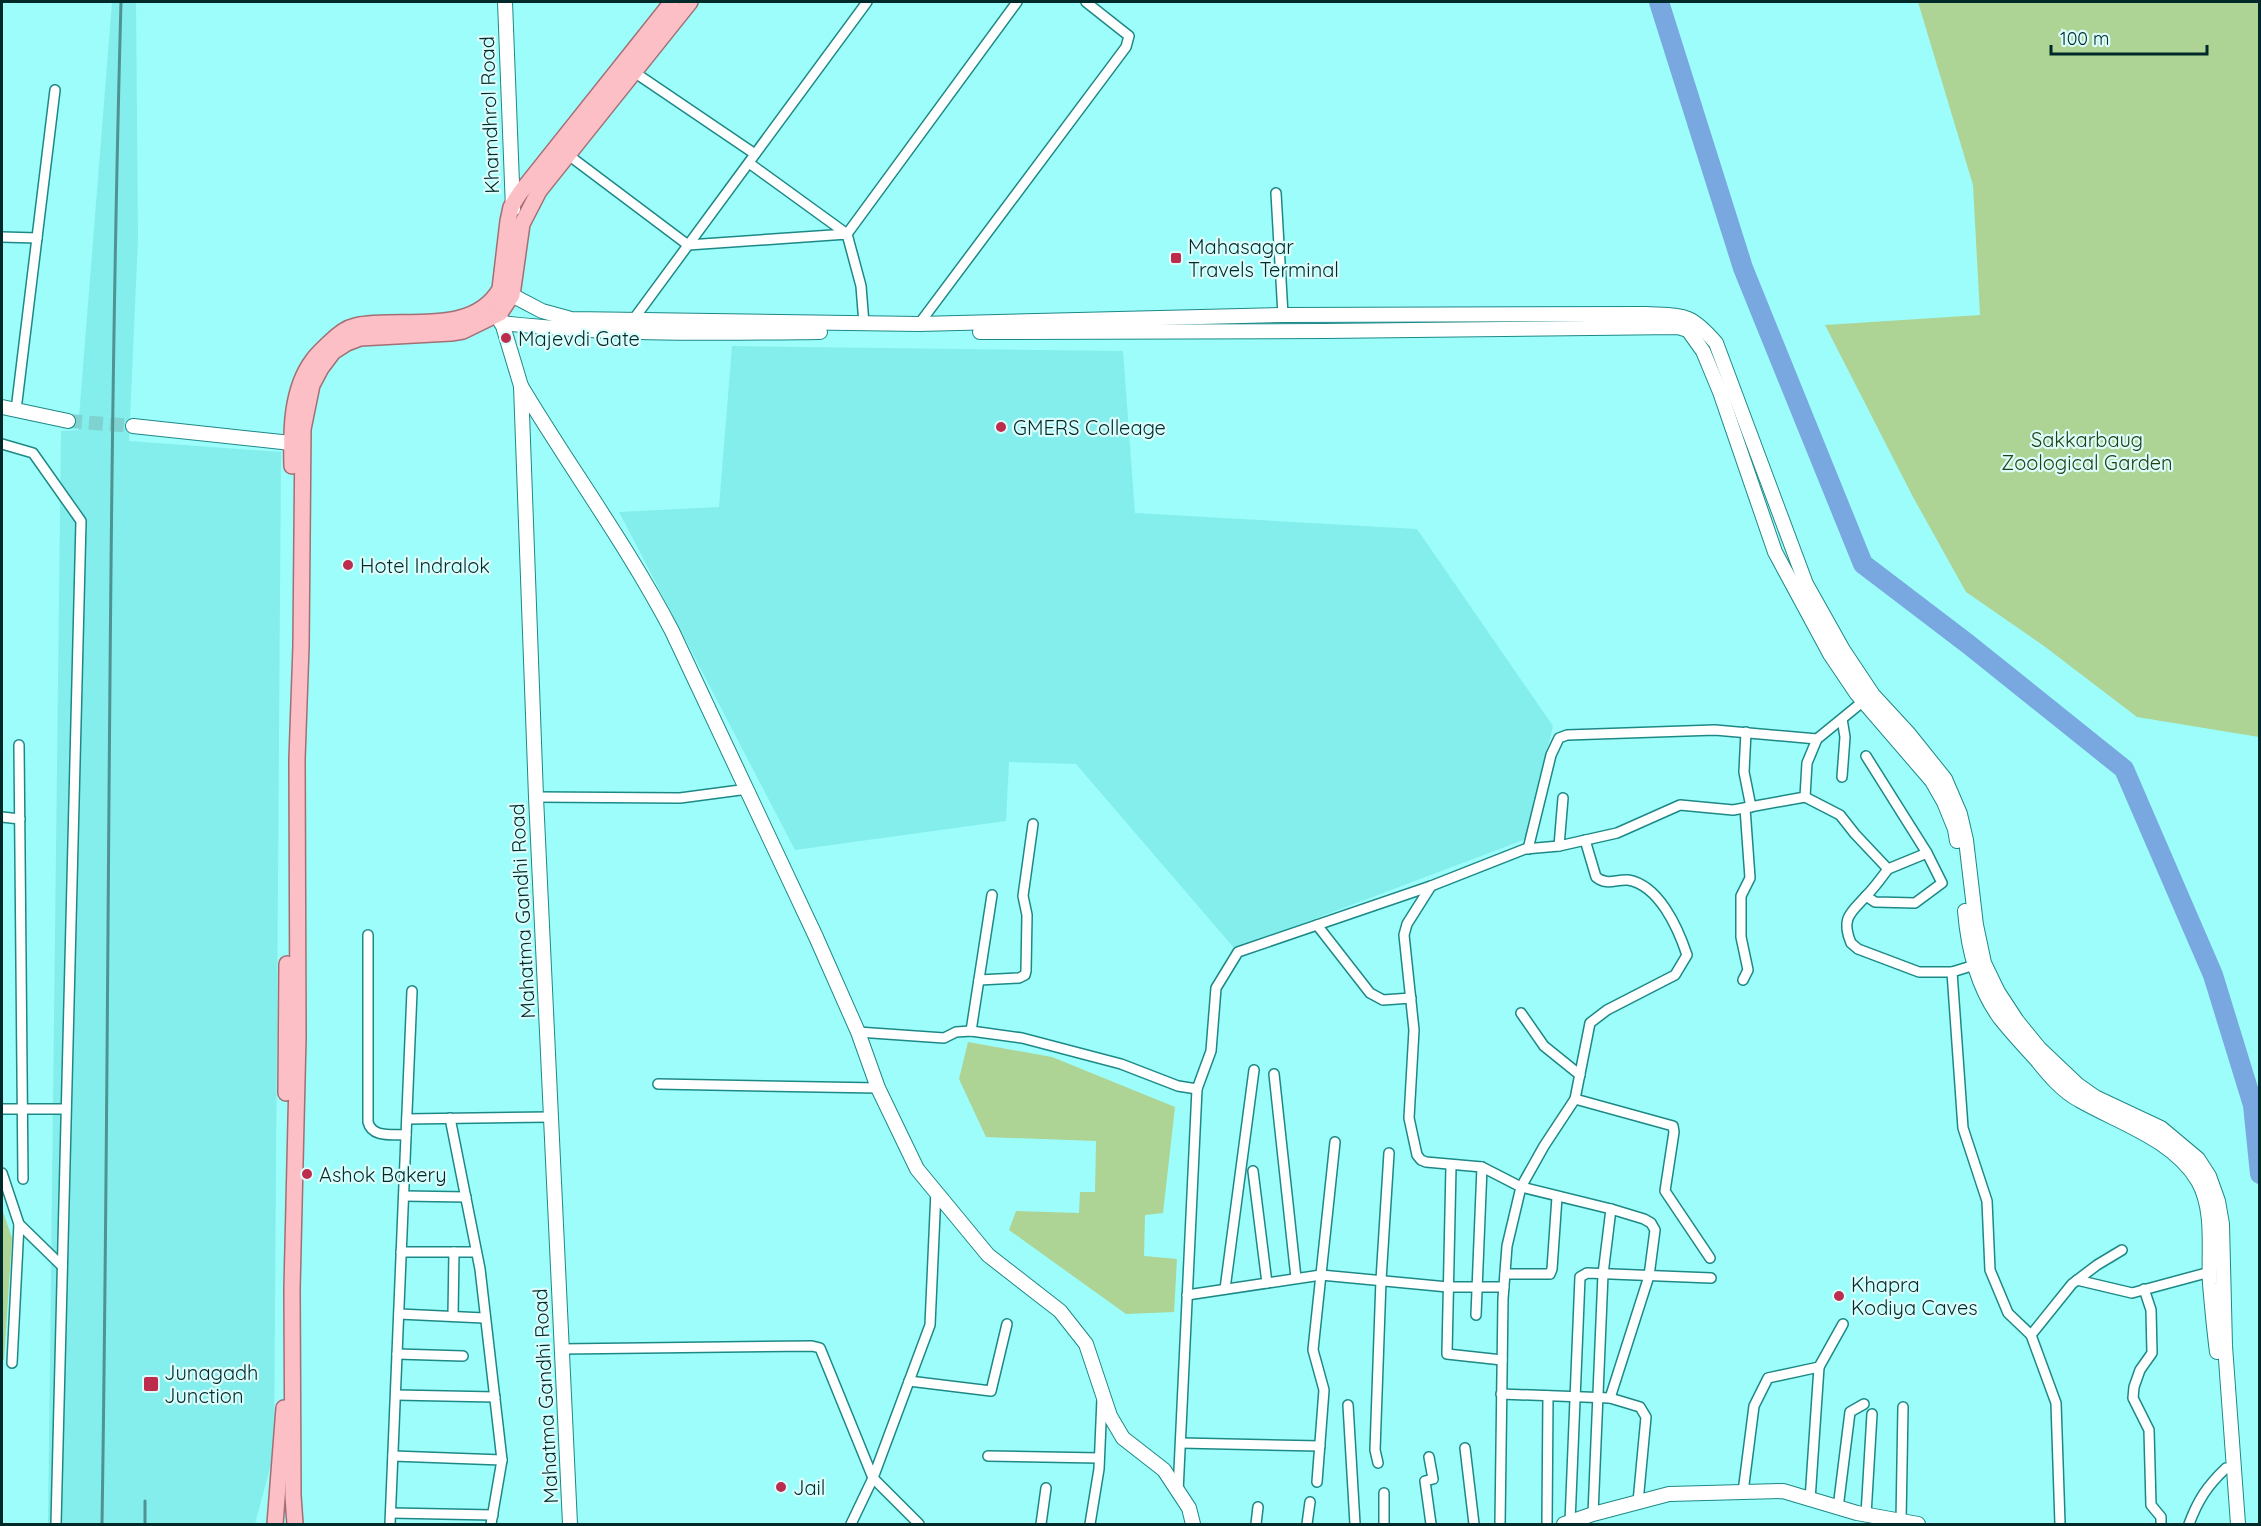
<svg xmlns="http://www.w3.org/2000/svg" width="2261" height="1526" font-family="Quicksand,sans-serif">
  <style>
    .built { fill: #84eeec }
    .green { fill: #add395 }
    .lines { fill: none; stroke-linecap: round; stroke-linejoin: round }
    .river { stroke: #79a8e1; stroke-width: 20 }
    .secondary-tunnel { stroke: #7ed3d0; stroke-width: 14; stroke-dasharray: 14 7; stroke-linecap: butt }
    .street-casing { stroke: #1d8987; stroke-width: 12 }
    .secondary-casing { stroke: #1d8987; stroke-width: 16 }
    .primary-casing { stroke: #a16f75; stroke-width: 18 }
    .street { stroke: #fff; stroke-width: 9 }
    .secondary { stroke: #fff; stroke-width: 14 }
    .primary { stroke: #fbbfc5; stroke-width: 15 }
    .rail { stroke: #4e9291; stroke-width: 3 }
    .poi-dot { fill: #bd2c4c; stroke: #dbfefd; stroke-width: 2 }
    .labels { text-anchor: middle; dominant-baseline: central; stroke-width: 4.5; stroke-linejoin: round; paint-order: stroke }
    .street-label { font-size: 20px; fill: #002929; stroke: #dbfefd }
    .poi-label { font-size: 20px; fill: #002929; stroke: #dbfefd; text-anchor: start }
    .park-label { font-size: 20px; fill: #253e11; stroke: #dbfefd }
  </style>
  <rect width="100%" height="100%" fill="#9dfdfa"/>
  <g class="built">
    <path d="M112,2H136L138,239L129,441L281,452L274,1453L255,1524H48L61,431L78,430Z"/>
    <path d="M732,346L1123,351L1135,513L1417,529L1553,726L1526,839L1235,949L1076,764L1009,762L1006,821L795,850L619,512L719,507Z"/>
  </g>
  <g class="green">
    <path d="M1918,2H2259V737L2137,717L2044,646L1966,592L1913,497L1825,325L1980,315L1973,185Z"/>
    <path d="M968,1042L1052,1057L1175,1107L1163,1213L1145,1215L1144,1256L1177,1259L1174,1312L1126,1314L1009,1230L1016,1211L1079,1213L1080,1192H1095L1096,1141L986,1137L959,1079Z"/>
    <path d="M2,1209L12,1238L4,1360H2Z"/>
  </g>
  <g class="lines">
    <path class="river" d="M1659,2L1743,268L1863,564L1968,644L2124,769L2213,975L2253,1105L2260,1174"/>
    <path class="secondary-tunnel" d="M68,421L133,426"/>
    <g class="street-casing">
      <g id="street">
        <path d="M634,72L755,154"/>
        <path d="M567,154L688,245L847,234L861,286L864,324"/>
        <path d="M749,163L847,234L1017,2"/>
        <path d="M1276,193L1283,315"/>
        <path d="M2,237L37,238"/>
        <path d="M633,320L867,2"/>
        <path d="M919,324L1126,47L1129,36L1086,2"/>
        <path d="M16,410L55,90"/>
        <path d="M2,444L33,453L81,521L56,1524"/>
        <path d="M1746,732L1744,772L1751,807"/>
        <path d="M19,745L23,1179"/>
        <path d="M1866,756L1927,853L1942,883L1915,903L1875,902L1866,896"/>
        <path d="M1842,777L1845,737L1842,719"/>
        <path d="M536,797L680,798L748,789"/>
        <path d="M1805,797L1840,815L1855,834L1888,869L1927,853"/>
        <path d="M2,817L20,819"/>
        <path d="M1559,846L1563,798"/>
        <path d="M1528,849L1551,755L1559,738L1567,735L1715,730L1817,739L1866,699"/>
        <path d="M1888,869C1882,877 1875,887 1867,895C1852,912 1840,917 1851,943L1858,949L1919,972H1952L1978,964"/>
        <path d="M1431,886L1407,924L1404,935L1414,1030L1409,1118L1417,1155L1421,1160L1426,1162L1482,1167L1521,1187L1611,1209L1644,1219L1651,1223L1655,1230L1649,1276L1610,1398"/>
        <path d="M1317,925L1370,993L1383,1000L1411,998"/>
        <path d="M368,935V1122C372,1138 392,1134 406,1135"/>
        <path d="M1952,972L1963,1128L1987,1201L1990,1270L2008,1313L2031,1335L2056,1403L2060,1524"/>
        <path d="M979,980L1019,978L1025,975L1026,971L1027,915L1023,896L1033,824"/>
        <path d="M1743,980L1748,970L1741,937V896L1750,878L1745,808"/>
        <path d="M1521,1013L1544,1046L1580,1075"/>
        <path d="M971,1031L992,895"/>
        <path d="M858,1032L944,1038L956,1032L971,1031L1022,1038L1121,1064L1178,1086L1197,1089"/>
        <path d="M1274,1074L1296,1278"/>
        <path d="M658,1084L878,1088"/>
        <path d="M1575,1099L1673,1126L1674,1132L1665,1191L1710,1258"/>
        <path d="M2,1109H65"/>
        <path d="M450,1118L480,1269L502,1460L491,1524"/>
        <path d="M407,1119L551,1117"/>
        <path d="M1451,1166L1447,1354L1502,1360"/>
        <path d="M1253,1171L1267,1283"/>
        <path d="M2,1173L19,1224L62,1266"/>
        <path d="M404,1196L466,1197"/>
        <path d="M401,1252H476"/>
        <path d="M1505,1274H1550L1552,1269L1557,1197"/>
        <path d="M2077,1280L2132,1293L2210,1272"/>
        <path d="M1225,1289L1254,1070"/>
        <path d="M2144,1289L2151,1310L2152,1353L2140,1370L2134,1387L2133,1398L2149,1430L2151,1505L2161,1517V1524"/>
        <path d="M1187,1295L1321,1275L1448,1287H1504"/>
        <path d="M399,1314L484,1318"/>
        <path d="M1476,1315L1482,1167"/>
        <path d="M453,1316L454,1252"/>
        <path d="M2031,1335L2072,1284L2097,1265L2122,1250"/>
        <path d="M562,1349L812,1346L820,1348L873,1478L919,1524"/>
        <path d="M397,1354L463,1356"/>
        <path d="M12,1363L19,1224"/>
        <path d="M909,1381L991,1391L1007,1324"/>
        <path d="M1501,1394L1610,1398L1640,1407L1646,1417L1638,1502"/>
        <path d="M396,1395L495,1397"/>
        <path d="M1348,1405L1355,1524"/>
        <path d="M1181,1443L1320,1446"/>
        <path d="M1465,1448L1474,1524"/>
        <path d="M393,1456L502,1460"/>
        <path d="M988,1456L1099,1458"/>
        <path d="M1429,1457L1433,1479L1425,1481L1431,1524"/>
        <path d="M1378,1463L1375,1450L1381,1280L1389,1153"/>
        <path d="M1317,1482L1324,1390L1313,1350L1335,1142"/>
        <path d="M1178,1492L1197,1089L1211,1051L1216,988L1238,952L1431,886L1525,849L1559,846L1617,833L1680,805L1733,810L1805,797L1807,763L1817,739"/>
        <path d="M1743,1492L1754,1406L1768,1378L1819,1367L1843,1324"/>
        <path d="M1384,1493V1524"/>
        <path d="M1810,1500L1819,1367"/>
        <path d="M1838,1508L1850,1412L1864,1404"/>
        <path d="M391,1513L493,1515"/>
        <path d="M1593,1514L1603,1274L1611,1209"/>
        <path d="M1866,1515L1872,1414"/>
        <path d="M1570,1522L1580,1277L1587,1273L1711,1278"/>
        <path d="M1899,1523L1901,1521L1903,1407"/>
        <path d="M390,1524L412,991"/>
        <path d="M851,1524L873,1478L930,1325L936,1191"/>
        <path d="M1041,1524L1046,1488"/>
        <path d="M1090,1524L1099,1469L1102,1399"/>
        <path d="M1256,1524L1258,1507"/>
        <path d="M1307,1524L1310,1502"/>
        <path d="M1500,1524L1503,1299L1507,1246L1521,1187L1544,1146L1575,1099L1590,1023L1607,1010L1675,975L1687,955C1678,928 1659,885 1628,880C1616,879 1607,886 1596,877L1585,840"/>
        <path d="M1547,1524L1548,1396"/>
        <path d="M2189,1524C2198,1500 2207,1486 2226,1468"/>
      </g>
    </g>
    <g class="secondary-casing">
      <g id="secondary">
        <path d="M505,2L513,209"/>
        <path d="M502,290L542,311L571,319L919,324L1283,315L1646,314C1685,316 1690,313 1716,343L1806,584L1843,650L1873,695L1909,734L1945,779L1960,814L1966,840L1976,925L1984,963L1998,992L2017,1021L2039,1048L2078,1085L2095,1097L2161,1128L2198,1159L2209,1176L2218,1201L2222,1224L2225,1346L2238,1524"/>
        <path d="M500,316L521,386L536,797L570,1524"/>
        <path d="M501,323C607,335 714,333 820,332"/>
        <path d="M980,332L1324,331L1678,327L1688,330L1703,351L1720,392L1775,552L1830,654L1857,694L1932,781L1944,802L1955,829L1957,841"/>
        <path d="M521,386C570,468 627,545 672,631L816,937L858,1032L878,1088L917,1169L988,1255L1060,1311L1086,1344L1110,1416L1123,1438L1164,1470L1189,1508L1193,1524"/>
        <path d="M2,407L68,421"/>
        <path d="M133,426L291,443"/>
        <path d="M1965,911C1968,947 1978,988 2000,1018C2011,1032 2024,1046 2036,1059C2048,1074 2062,1091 2079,1100C2119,1123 2173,1139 2198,1181C2215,1211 2208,1251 2210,1284C2212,1307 2214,1329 2217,1352"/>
        <path d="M1564,1524L1593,1514L1669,1494L1783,1491L1857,1513L1918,1524"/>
      </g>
    </g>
    <g class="primary-casing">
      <g id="primary">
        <path d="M292,466C291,431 291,389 313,360C317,354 323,349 329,343C336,336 345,328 355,326C400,316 472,338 500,289L508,221L511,207L520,193L672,2"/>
        <path d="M286,1093L287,964"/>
        <path d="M275,1524L284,1408"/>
        <path d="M295,1524L293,1496L292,1289L298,1037L297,759L301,646L303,429L312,385L321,368L333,352L347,343L360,338L451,333L463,331L500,313L512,295L522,224L539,191L690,2"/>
      </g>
    </g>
    <use href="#street" class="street"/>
    <use href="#secondary" class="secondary"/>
    <use href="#primary" class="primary"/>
    <g class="rail">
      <path d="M102,1524C110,1017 107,509 121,2"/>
      <path d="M145,1524V1501"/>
    </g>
  </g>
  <g class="poi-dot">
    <rect x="1170" y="252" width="12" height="12" rx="3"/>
    <circle cx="506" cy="338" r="6"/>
    <circle cx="1001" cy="427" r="6"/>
    <circle cx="348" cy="565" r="6"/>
    <circle cx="307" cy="1174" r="6"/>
    <circle cx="1839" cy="1296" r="6"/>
    <rect x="143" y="1376" width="16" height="16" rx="3"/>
    <circle cx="781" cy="1487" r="6"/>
  </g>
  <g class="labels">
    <g class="street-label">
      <text transform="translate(489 115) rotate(-92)">Khamdhrol Road</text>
      <text transform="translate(522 911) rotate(-93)">Mahatma Gandhi Road</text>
      <text transform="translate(545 1396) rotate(-93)">Mahatma Gandhi Road</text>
    </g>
    <g class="poi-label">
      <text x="1188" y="246">Mahasagar<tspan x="1188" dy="23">Travels Terminal</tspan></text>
      <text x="518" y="338">Majevdi Gate</text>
      <text x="1013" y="427">GMERS Colleage</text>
      <text x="360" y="565">Hotel Indralok</text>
      <text x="319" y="1174">Ashok Bakery</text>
      <text x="1851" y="1284">Khapra<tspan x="1851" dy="23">Kodiya Caves</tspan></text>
      <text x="164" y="1372">Junagadh<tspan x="164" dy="23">Junction</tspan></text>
      <text x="793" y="1487">Jail</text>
    </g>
    <g class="park-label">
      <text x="2087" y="439">Sakkarbaug<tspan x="2087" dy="23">Zoological Garden</tspan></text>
    </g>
  </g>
  <rect width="2261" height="1526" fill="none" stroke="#002929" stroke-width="6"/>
  <path d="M2051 45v9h156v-9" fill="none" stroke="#002929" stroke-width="3"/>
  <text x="2060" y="45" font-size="18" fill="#002929" stroke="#dbfefd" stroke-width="4.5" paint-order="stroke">100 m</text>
</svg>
